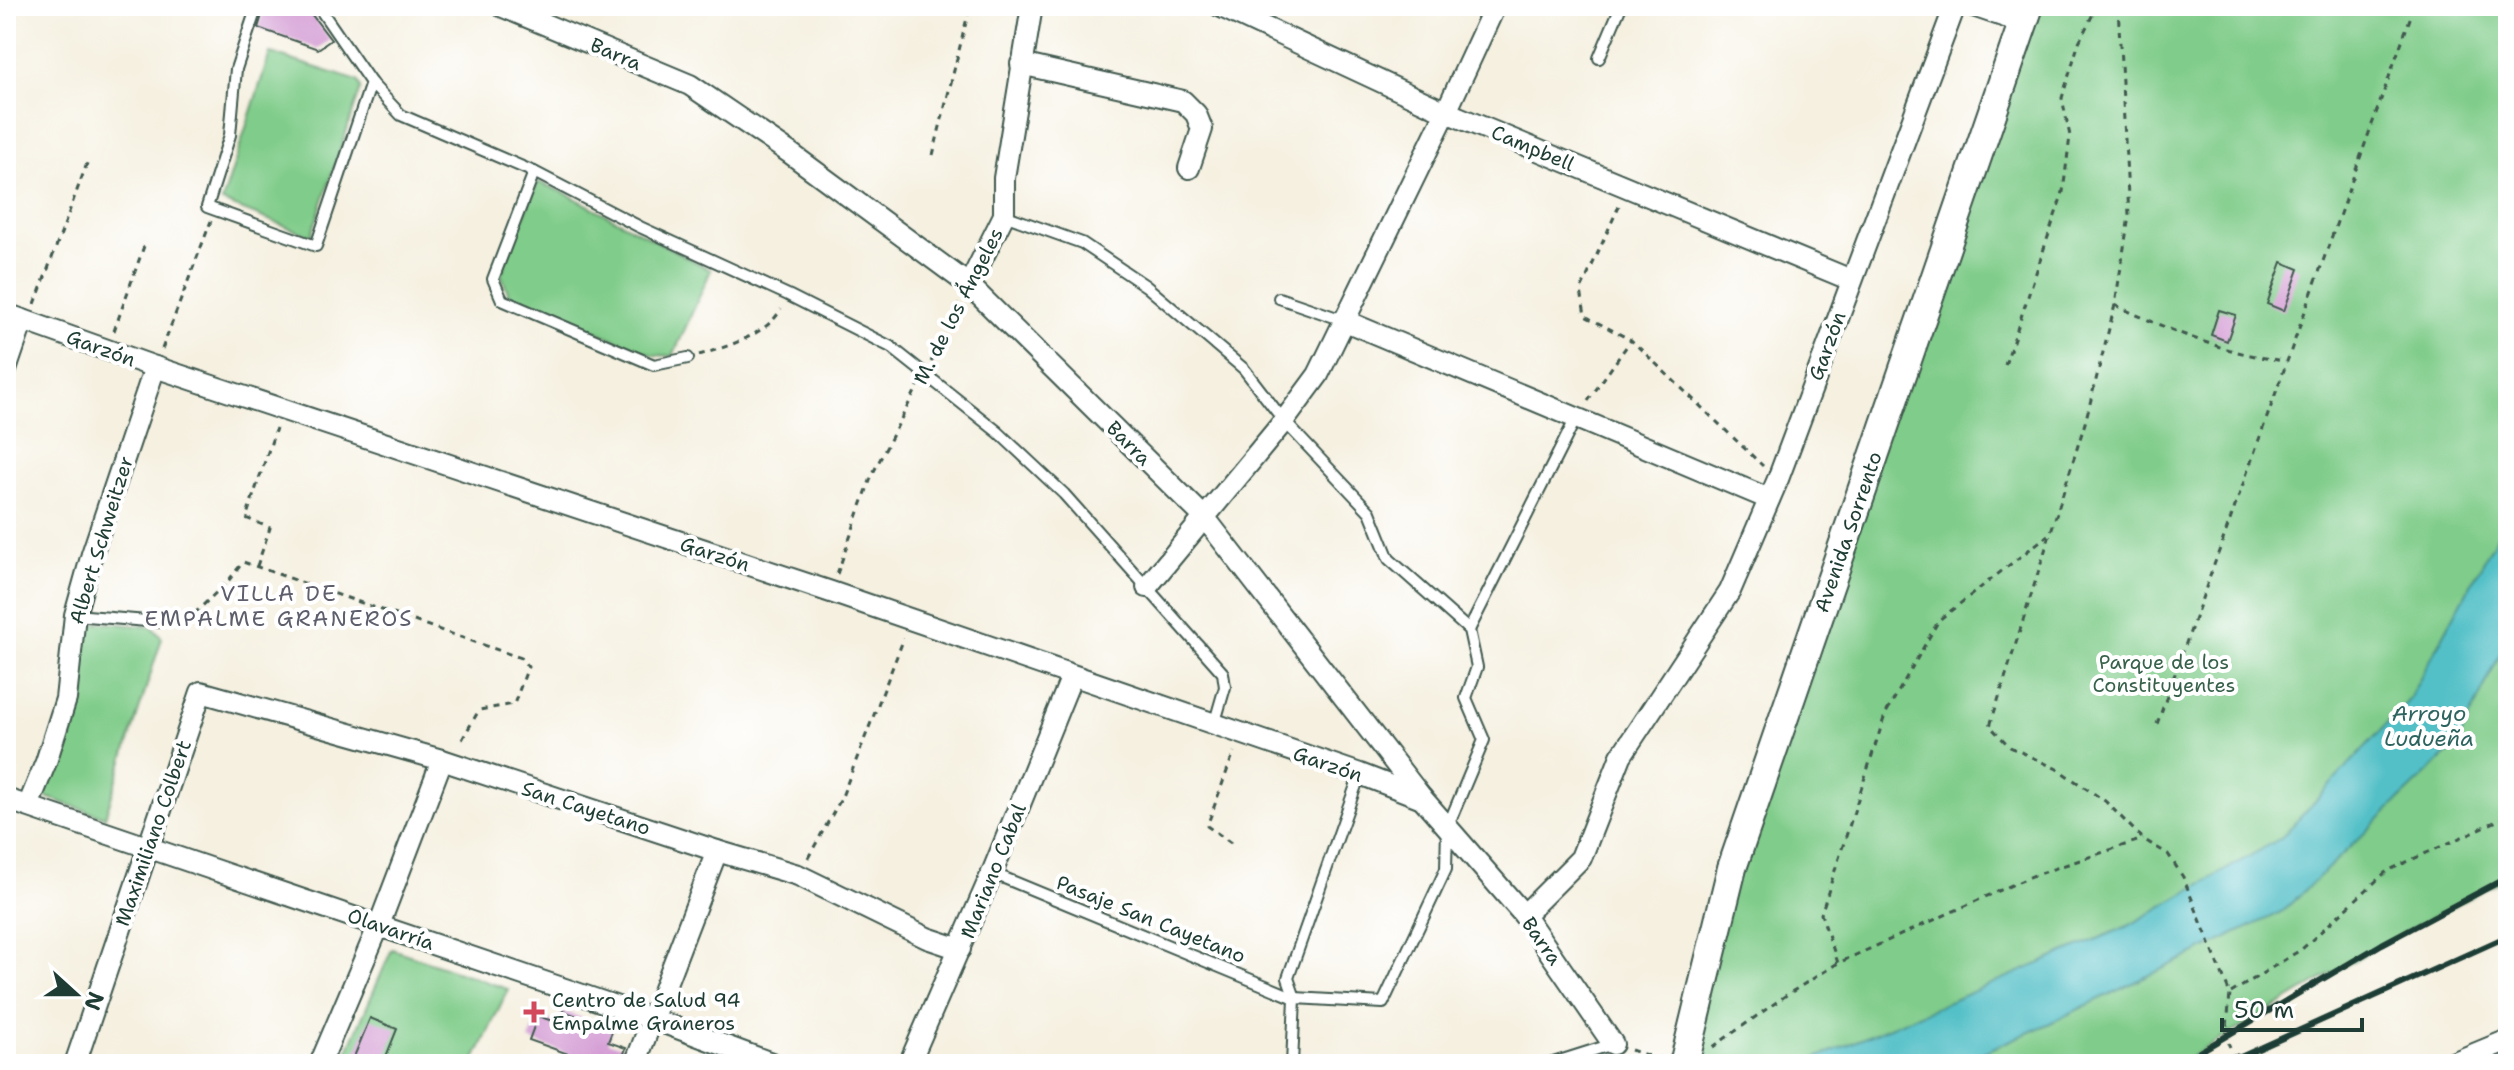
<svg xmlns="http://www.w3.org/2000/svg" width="2514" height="1070" font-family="'Shantell Sans',sans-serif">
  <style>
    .green { fill: #80cc8a; stroke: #50845f; stroke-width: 2 }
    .water { fill: #52c0c7; stroke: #387e7e; stroke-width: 2 }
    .building { fill: #d49dd4 }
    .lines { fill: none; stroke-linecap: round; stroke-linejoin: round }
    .lane-casing { stroke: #3f584e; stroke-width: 14 }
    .street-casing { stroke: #3f584e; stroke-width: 24 }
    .secondary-casing { stroke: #3f584e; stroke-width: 32 }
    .path { stroke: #3f584e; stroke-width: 3; stroke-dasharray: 6 6; stroke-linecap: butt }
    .lane { stroke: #fff; stroke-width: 10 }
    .street { stroke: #fff; stroke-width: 20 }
    .secondary { stroke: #fff; stroke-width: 28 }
    .rail { stroke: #1f3d34; stroke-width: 6 }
    .secondary-bridge-casing { stroke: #3f584e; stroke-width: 32; stroke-linecap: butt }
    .secondary-bridge { stroke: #fff; stroke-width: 28 }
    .poi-dot { fill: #d1495b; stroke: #fff; stroke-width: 3 }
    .labels { text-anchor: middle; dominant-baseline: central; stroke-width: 8; stroke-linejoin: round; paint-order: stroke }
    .street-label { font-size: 20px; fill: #1f3d34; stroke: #fff }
    .park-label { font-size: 20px; fill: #37614a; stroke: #fff }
    .poi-label { font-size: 20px; fill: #1f3d34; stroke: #fff; text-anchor: start }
    .neighbourhood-label { font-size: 22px; letter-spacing: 2px; fill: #5e5f6c; stroke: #fff }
    .water-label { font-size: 22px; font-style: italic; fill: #2e6460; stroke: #fff }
  </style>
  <rect width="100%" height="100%" fill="#fff"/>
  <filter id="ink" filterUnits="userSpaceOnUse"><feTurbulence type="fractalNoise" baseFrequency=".0125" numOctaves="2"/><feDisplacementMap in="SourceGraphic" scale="16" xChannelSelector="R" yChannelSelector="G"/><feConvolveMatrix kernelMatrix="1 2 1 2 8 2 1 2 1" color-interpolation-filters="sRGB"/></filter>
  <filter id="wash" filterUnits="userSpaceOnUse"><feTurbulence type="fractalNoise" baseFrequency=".006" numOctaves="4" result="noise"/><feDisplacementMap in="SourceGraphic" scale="32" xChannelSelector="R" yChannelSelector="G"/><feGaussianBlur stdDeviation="1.8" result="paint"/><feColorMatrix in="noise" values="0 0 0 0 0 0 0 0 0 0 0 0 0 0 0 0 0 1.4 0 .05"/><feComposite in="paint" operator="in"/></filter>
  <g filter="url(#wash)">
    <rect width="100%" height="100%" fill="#f5f0e0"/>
    <g class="green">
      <path d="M2029,6H2508V877L2382,944L2179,1064H1684L1732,868Z"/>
      <path d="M270,53L358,81L361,88L311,236L222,202Z"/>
      <path d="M538,182L569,195L711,270L673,356L652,355L509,295L501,274Z"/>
      <path d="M108,623L152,627L162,638L105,817L43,796L79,683L85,624Z"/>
      <path d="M392,949L508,989L473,1064H342Z"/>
    </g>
    <path class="water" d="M2508,516V638L2456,746L2283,911L2048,1024L1956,1064H1802L2128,926L2281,838L2408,701Z"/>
    <g id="blocks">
      <g class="building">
        <path d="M265,6H305L331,40L318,49L258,28Z"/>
        <path d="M2282,262L2299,269L2284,311L2267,304Z"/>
        <path d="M2219,310L2236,315L2227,341L2211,335Z"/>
        <path d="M563,1011L613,1029L608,1042L626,1048L620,1064H596L529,1040L538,1016L558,1023Z"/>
        <path d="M370,1018L397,1029L383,1064H351Z"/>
      </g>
    </g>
  </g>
  <g filter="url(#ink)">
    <use href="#blocks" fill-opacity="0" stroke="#3f584e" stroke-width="2"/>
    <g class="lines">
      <g class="lane-casing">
        <g id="lane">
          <path d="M257,6L236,69L230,135L207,207L316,246L371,83"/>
          <path d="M318,6L371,83L401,115L534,172L640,227L788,295L891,347L998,432L1064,494L1223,673L1225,687L1214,725"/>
          <path d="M1599,58L1621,6"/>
          <path d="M534,172L493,279L502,300L654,365L688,358"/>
          <path d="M1279,298L1343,320"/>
          <path d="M75,615L159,622"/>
          <path d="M1469,630L1576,418"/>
          <path d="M992,873L1295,998L1383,1003L1446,869L1447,828L1484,740L1466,698L1477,667L1469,630L1389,559L1370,512L1284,421L1244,369L1146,286L1082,243L1004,215"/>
          <path d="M2235,1060L2236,1064"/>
          <path d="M1292,1064L1295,998L1288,978L1360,774"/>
          <path d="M1550,1064L1613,1044"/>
        </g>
      </g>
      <g class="street-casing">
        <g id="street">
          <path d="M501,6L690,85L790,153L969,285L1205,518L1422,798L1524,915L1613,1044"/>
          <path d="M1219,6L1446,112L1851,280"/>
          <path d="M1973,6L2023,23"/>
          <path d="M1021,64L1183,101L1196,114L1202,129L1189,168"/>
          <path d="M969,285L1004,215V178L1032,6"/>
          <path d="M6,314L155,367L831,592L1360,774L1422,798"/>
          <path d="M1343,320L1769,499"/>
          <path d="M6,370L23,320"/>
          <path d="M1147,587L1284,421L1318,375L1446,112L1495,6"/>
          <path d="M6,799L653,1019L774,1064"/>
          <path d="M28,806L46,762L66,699L75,615L92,554L155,367"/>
          <path d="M1524,915L1581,858L1621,756L1730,591L1778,479L1955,6"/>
          <path d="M75,1064L201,692L442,760L717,851L798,875L927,938L960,949"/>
          <path d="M320,1064L379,925L442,760"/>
          <path d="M635,1064L717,851"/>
          <path d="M909,1064L992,873L1072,676"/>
          <path d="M2450,1064L2508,1040"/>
        </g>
      </g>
      <g class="secondary-casing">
        <path id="secondary" d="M1701,994L1732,868L2029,6"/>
      </g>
      <g class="path">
        <path d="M2118,6L2129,216L2115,305C2169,330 2226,354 2285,361"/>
        <path d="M933,155L970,6"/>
        <path d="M1619,206L1581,290L1585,316L1631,340"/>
        <path d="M35,304L89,158"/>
        <path d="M2115,305L2085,423L1990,726L2010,747L2057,769L2105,801L2143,839L2168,854L2183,877L2230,994L2226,1038L2230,1047"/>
        <path d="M114,331L144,246"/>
        <path d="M162,349L211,221"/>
        <path d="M699,355C726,347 767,335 781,309"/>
        <path d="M931,362L959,304"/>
        <path d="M2005,365L2063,192L2070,136L2062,98L2079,42L2097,6"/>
        <path d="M1588,401L1631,340L1763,466"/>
        <path d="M257,566L270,528L246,518L276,428"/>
        <path d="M837,574L872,475L918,386"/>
        <path d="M171,619L194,614L229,580L243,562L521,658L528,667L514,704L479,710L459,745"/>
        <path d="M2157,724L2412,13"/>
        <path d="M1231,843L1207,826L1234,752"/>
        <path d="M808,858L841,799L904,638"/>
        <path d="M1838,963L1821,914L1885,715L1939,620L2048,535"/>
        <path d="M2231,993L2302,949L2387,871L2508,816"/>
        <path d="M1713,1047L1785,996L1838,963L2032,876L2143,839"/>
        <path d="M1631,1050L1655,1058L1662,1057"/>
      </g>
      <use href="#lane" class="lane"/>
      <use href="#street" class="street"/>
      <use href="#secondary" class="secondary"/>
      <g class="rail">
        <path d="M2179,1064L2382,944L2508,877"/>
        <path d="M2225,1064L2508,936"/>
      </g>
      <g class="secondary-bridge-casing">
        <path id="secondary-bridge" d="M1684,1064L1701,994"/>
      </g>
      <use href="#secondary-bridge" class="secondary-bridge"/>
    </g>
  </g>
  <path class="poi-dot" d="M530 1000h8v8h8v8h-8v8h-8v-8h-8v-8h8z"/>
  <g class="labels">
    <g class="street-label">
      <text transform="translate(616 54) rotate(23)">Barra</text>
      <text transform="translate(1533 148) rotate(23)">Campbell</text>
      <text transform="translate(958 306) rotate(-63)">M. de los Ángeles</text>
      <text transform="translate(1827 346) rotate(-70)">Garzón</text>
      <text transform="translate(101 348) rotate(20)">Garzón</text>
      <text transform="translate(1129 443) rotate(45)">Barra</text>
      <text transform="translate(1848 532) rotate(-71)">Avenida Sorrento</text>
      <text transform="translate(101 540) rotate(-73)">Albert Schweitzer</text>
      <text transform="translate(715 554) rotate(18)">Garzón</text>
      <text transform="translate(1328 764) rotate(19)">Garzón</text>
      <text transform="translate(586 808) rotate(18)">San Cayetano</text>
      <text transform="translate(153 833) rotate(-71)">Maximiliano Colbert</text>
      <text transform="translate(993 871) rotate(-68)">Mariano Cabal</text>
      <text transform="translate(1151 919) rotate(22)">Pasaje San Cayetano</text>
      <text transform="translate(391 929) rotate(19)">Olavarría</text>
      <text transform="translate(1542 941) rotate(55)">Barra</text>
    </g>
    <g class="park-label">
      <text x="2164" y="662">Parque de los<tspan x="2164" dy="23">Constituyentes</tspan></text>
    </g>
    <g class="poi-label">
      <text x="552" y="1000">Centro de Salud 94<tspan x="552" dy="23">Empalme Graneros</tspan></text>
    </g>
    <g class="neighbourhood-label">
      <text x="279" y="593">VILLA DE<tspan x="279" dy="25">EMPALME GRANEROS</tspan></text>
    </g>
    <g class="water-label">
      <text x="2429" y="713">Arroyo<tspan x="2429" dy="25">Ludueña</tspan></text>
    </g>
  </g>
  <rect width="2514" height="1070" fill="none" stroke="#fff" stroke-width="32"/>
  <g transform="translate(76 994) rotate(111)" stroke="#ffffff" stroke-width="6" paint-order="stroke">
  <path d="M0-6L14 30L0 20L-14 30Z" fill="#1f3d34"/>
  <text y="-12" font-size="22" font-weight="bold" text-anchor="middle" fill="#1f3d34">N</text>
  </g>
  <path d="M2222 1018v12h140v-12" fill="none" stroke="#1f3d34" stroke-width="4"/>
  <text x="2234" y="1018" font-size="24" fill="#1f3d34" stroke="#ffffff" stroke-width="6" paint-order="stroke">50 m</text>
</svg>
